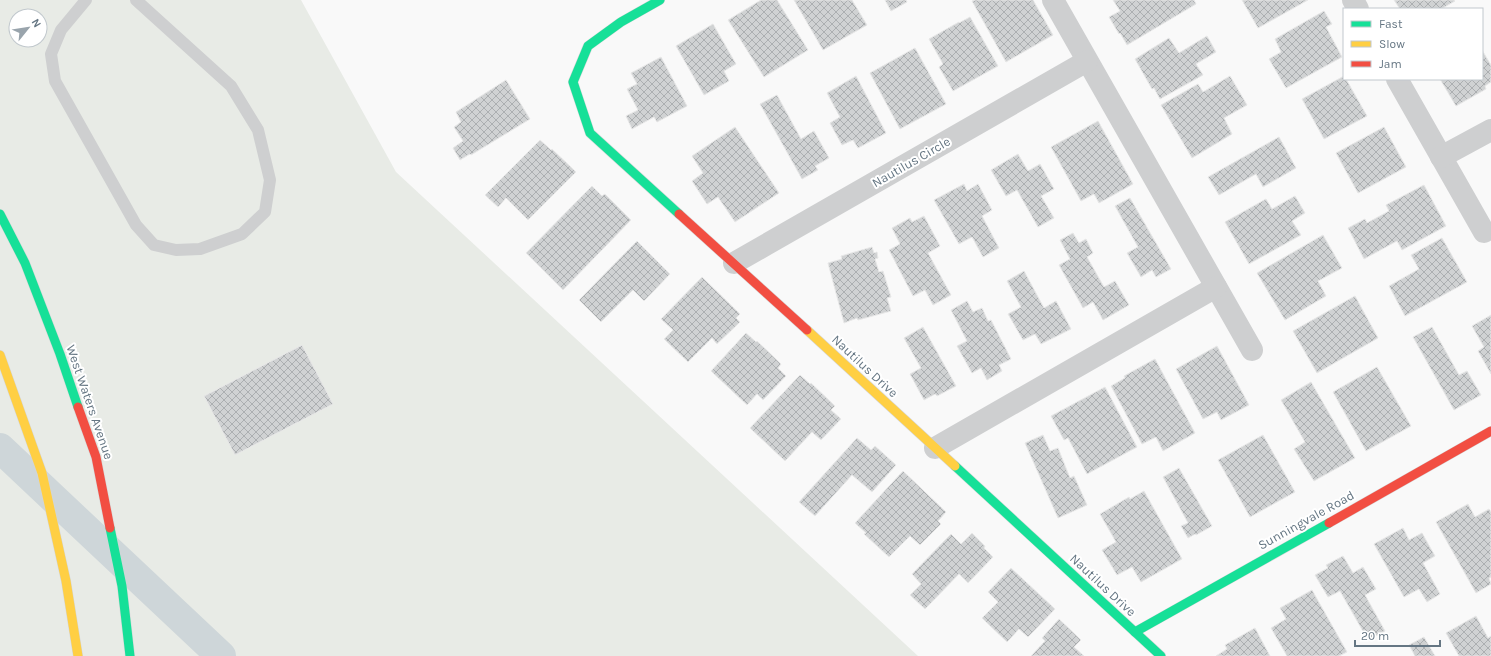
<svg xmlns="http://www.w3.org/2000/svg" width="1491" height="656" font-family="Karla,sans-serif">
  <style>
    .green { fill: #e8ebe6; fill-rule: evenodd }
    .lines { fill: none; stroke-linecap: round; stroke-linejoin: round }
    .canal { stroke: #ced6d9; stroke-width: 30 }
    .building { fill: url(#building-cross-hatch); stroke: #e8e8e8 }
    .fast-casing { stroke: #d5d6d7; stroke-width: 10 }
    .slow-casing { stroke: #d5d6d7; stroke-width: 10 }
    .jam-casing { stroke: #d5d6d7; stroke-width: 10 }
    .lane { stroke: #cecfd0; stroke-width: 12 }
    .street { stroke: #cecfd0; stroke-width: 22 }
    .fast { stroke: #16e098; stroke-width: 9 }
    .slow { stroke: #ffcf43; stroke-width: 9 }
    .jam { stroke: #f24e42; stroke-width: 9 }
    .labels { text-anchor: middle; dominant-baseline: central; stroke-width: 4; stroke-linejoin: round; paint-order: stroke }
    .street-label { font-size: 13px; fill: #657683; stroke: #fff }
  </style>
  <defs>
    <pattern id="building-cross-hatch" width="8" height="8" patternUnits="userSpaceOnUse"><rect width="8" height="8" fill="#d0d2d3"/><path d="M0 0l8 8M0 8l8-8" fill="none" stroke="#acafb1"/></pattern>
  </defs>
  <rect width="100%" height="100%" fill="#f9f9f9"/>
  <path class="green" d="M0,0H301L396,172L918,656H0ZM16,16H40V40H16Z"/>
  <g class="lines">
    <path class="canal" d="M0,448L221,656"/>
  </g>
  <g class="building">
    <path d="M761,0H777L808,50L764,77L728,20Z"/>
    <path d="M794,0H852L867,25L823,50Z"/>
    <path d="M885,0H906L907,2L891,11Z"/>
    <path d="M975,0H1033L1053,35L1006,62L972,1Z"/>
    <path d="M1113,0H1194L1196,4L1127,45L1120,33L1119,34L1109,17L1120,11Z"/>
    <path d="M1242,0H1308L1258,28Z"/>
    <path d="M1394,0H1454L1455,1L1441,9H1400Z"/>
    <path d="M1324,11L1332,24L1326,27L1342,57L1286,88L1269,59L1281,52L1275,39Z"/>
    <path d="M970,17L998,66L953,91L939,67L943,64L929,39L959,22V23Z"/>
    <path d="M713,24L736,64L724,71L729,81L704,95L676,46Z"/>
    <path d="M1207,36L1216,52L1196,64L1203,75L1160,99L1154,88L1152,89L1135,59L1169,38L1179,53Z"/>
    <path d="M915,48L946,104L900,129L870,73Z"/>
    <path d="M1482,50L1491,65V82L1485,86L1486,89L1456,106L1440,79H1482Z"/>
    <path d="M661,57L687,106L657,122L654,117L632,129L626,116L638,110L627,89L637,84L631,73Z"/>
    <path d="M856,76L886,133L858,148L853,140L842,145L830,123L840,117L827,93Z"/>
    <path d="M1230,76L1247,105L1224,118L1232,134L1192,158L1161,105L1198,84L1203,92Z"/>
    <path d="M1344,76V79H1346L1367,116L1324,139L1302,99Z"/>
    <path d="M506,80L530,119L471,155L470,154L460,160L453,148L463,141L454,127L461,122L456,112Z"/>
    <path d="M777,95L801,139L814,131L829,158L815,166L818,170L802,179L760,104Z"/>
    <path d="M1098,121L1133,184L1099,203L1094,194L1081,201L1051,147Z"/>
    <path d="M735,127L779,193L735,222L718,197L707,204L692,181L703,173L692,156Z"/>
    <path d="M1384,127L1406,167L1358,193L1336,153Z"/>
    <path d="M1279,137L1296,168L1263,187L1256,174L1219,195L1208,177Z"/>
    <path d="M540,140L551,150L552,149L576,172L528,220L506,198L498,207L485,195Z"/>
    <path d="M1018,154L1028,171L1040,164L1054,189L1041,196L1054,218L1038,227L1017,190L1006,196L991,170Z"/>
    <path d="M964,184L967,191L978,184L992,210L982,216L999,248L983,257L972,237L959,244L934,200Z"/>
    <path d="M1424,185L1446,226L1402,250L1397,241L1364,259L1348,228L1365,219L1367,223L1389,211L1386,205Z"/>
    <path d="M592,186L602,196L605,194L631,220L563,290L526,253Z"/>
    <path d="M1295,196L1305,213L1292,221L1301,235L1249,264L1225,222L1266,199L1272,209Z"/>
    <path d="M1130,198L1171,269L1156,277L1152,270L1141,277L1127,253L1138,247L1115,206Z"/>
    <path d="M924,216L940,246L928,253L951,295L933,305L925,290L913,296L889,250L900,244L892,228L910,218L912,222Z"/>
    <path d="M1073,233L1079,243L1086,239L1093,253L1087,257L1104,287L1115,281L1129,305L1103,320L1093,302L1083,308L1059,265L1070,259L1060,240Z"/>
    <path d="M1323,235L1342,268L1318,281L1326,296L1285,320L1257,273Z"/>
    <path d="M1442,238L1467,282L1405,316L1389,286L1419,269L1411,255Z"/>
    <path d="M637,241L670,274L644,301L633,290L601,322L579,300Z"/>
    <path d="M872,247L874,253L877,252L878,258L875,259L879,272L883,271L891,297L887,298L891,311L858,320L857,318L844,323L828,263L842,259L841,256Z"/>
    <path d="M1024,271L1044,308L1056,301L1071,329L1041,344L1035,334L1023,340L1008,314L1021,307L1007,281Z"/>
    <path d="M702,277L740,314L736,318L740,322L717,344L712,338L688,362L664,339L673,330L661,319Z"/>
    <path d="M1355,296L1378,338L1317,373L1293,331Z"/>
    <path d="M967,301L973,312L982,308L988,321L991,320L1011,359L999,365L1002,371L987,380L981,368L972,373L957,346L967,341L951,310Z"/>
    <path d="M1491,315V374L1478,351L1484,347L1472,326Z"/>
    <path d="M923,327L956,386L937,396L935,394L924,400L910,374L921,368L904,338Z"/>
    <path d="M1432,327L1459,375L1467,371L1481,395L1454,410L1413,337Z"/>
    <path d="M746,333L756,342L757,341L781,364L778,368L786,376L763,400L757,394L747,405L711,371Z"/>
    <path d="M302,345L333,404L235,455L204,396Z"/>
    <path d="M1217,346L1249,405L1221,420L1217,412L1203,419L1176,369Z"/>
    <path d="M1155,359L1195,433L1163,451L1156,437L1142,444L1111,386L1125,378L1124,376Z"/>
    <path d="M1377,367L1411,426L1366,451L1333,392Z"/>
    <path d="M800,375L810,384L811,383L835,406L831,410L841,419L821,440L812,432L785,461L750,428Z"/>
    <path d="M1311,382L1355,458L1314,481L1294,449L1305,442L1281,400Z"/>
    <path d="M1105,387L1137,447L1087,474L1068,438L1064,440L1051,416Z"/>
    <path d="M1043,435L1050,451L1058,448L1070,478L1074,476L1087,505L1058,518L1025,443Z"/>
    <path d="M1263,435L1295,492L1250,517L1218,460Z"/>
    <path d="M857,438L871,450L875,446L896,465L872,492L852,475L815,516L799,502Z"/>
    <path d="M1179,468L1212,526L1196,535L1195,534L1188,538L1181,526L1188,523L1163,477Z"/>
    <path d="M903,471L946,512L938,521L941,524L920,545L910,536L889,557L864,534L866,533L855,523Z"/>
    <path d="M1144,491L1182,559L1141,582L1132,567L1117,575L1102,550L1116,542L1100,514L1129,497L1130,499Z"/>
    <path d="M1468,504L1475,517L1489,509L1491,512V577L1489,578L1491,584L1476,593L1436,522Z"/>
    <path d="M1403,528L1409,540L1422,533L1435,556L1423,563L1440,594L1427,602L1419,589L1404,597L1374,544Z"/>
    <path d="M972,533L985,546L984,548L993,557L968,583L959,574L925,609L910,595L921,584L912,574L951,534L961,544Z"/>
    <path d="M1343,556L1353,573L1363,567L1376,589L1365,595L1385,631L1368,640L1340,591L1328,597L1315,575L1328,568L1326,565Z"/>
    <path d="M1011,568L1055,609L1028,637L1019,629L1007,642L982,618L998,602L988,592Z"/>
    <path d="M1312,590L1347,652L1339,656H1287L1271,628L1286,619L1280,608Z"/>
    <path d="M1476,616L1488,638L1491,636V656H1459L1446,633Z"/>
    <path d="M1059,619L1081,640L1074,647L1084,656H1031L1045,641L1042,638Z"/>
    <path d="M1255,628L1270,656H1216L1227,649L1225,645Z"/>
    <path d="M1424,637L1435,656H1415L1409,645Z"/>
  </g>
  <g class="lines">
    <g class="fast-casing">
      <g id="fast">
        <path d="M660,0L621,22L588,46L573,82L590,133L679,214"/>
        <path d="M0,214L25,263L60,354L78,407"/>
        <path d="M955,466L1161,656"/>
        <path d="M110,528L122,586L130,656"/>
        <path d="M1135,632L1329,523"/>
      </g>
    </g>
    <g class="slow-casing">
      <g id="slow">
        <path d="M807,330L955,466"/>
        <path d="M0,355L42,473L66,581L78,656"/>
      </g>
    </g>
    <g class="jam-casing">
      <g id="jam">
        <path d="M679,214L807,330"/>
        <path d="M78,407L96,457L110,528"/>
        <path d="M1329,523L1491,431"/>
      </g>
    </g>
    <path class="lane" d="M86,0L61,30L51,54L55,81L136,225L154,245L176,250L200,249L242,234L265,212L270,180L258,130L231,86L136,0"/>
    <g class="street">
      <path d="M1053,0L1252,350"/>
      <path d="M1353,0L1358,9"/>
      <path d="M1397,79L1484,232"/>
      <path d="M1441,157L1491,130"/>
      <path d="M734,263L1087,61"/>
      <path d="M935,448L1216,287"/>
    </g>
    <use href="#fast" class="fast"/>
    <use href="#slow" class="slow"/>
    <use href="#jam" class="jam"/>
  </g>
  <g class="labels">
    <g class="street-label">
      <text transform="translate(911 162) rotate(-30)">Nautilus Circle</text>
      <text transform="translate(865 366) rotate(43)">Nautilus Drive</text>
      <text transform="translate(90 402) rotate(71)">West Waters Avenue</text>
      <text transform="translate(1306 520) rotate(-29)">Sunningvale Road</text>
      <text transform="translate(1103 585) rotate(43)">Nautilus Drive</text>
    </g>
  </g>
  <rect x="1343" y="8" width="140" height="72" fill="#ffffff" stroke="#c1c8cd"/>
  <rect x="1351" y="21" width="20" height="6" fill="#16e098" stroke="#c1c8cd"/>
  <text x="1379" y="28" font-size="12" fill="#657683">Fast</text>
  <rect x="1351" y="41" width="20" height="6" fill="#ffcf43" stroke="#c1c8cd"/>
  <text x="1379" y="48" font-size="12" fill="#657683">Slow</text>
  <rect x="1351" y="61" width="20" height="6" fill="#f24e42" stroke="#c1c8cd"/>
  <text x="1379" y="68" font-size="12" fill="#657683">Jam</text>
  <g transform="translate(28 28) rotate(60)"><circle r="19" fill="#ffffff" stroke="#c1c8cd"/>
  <path d="M0-3L7 15L0 10L-7 15Z" fill="#99a4ac"/>
  <text y="-6" font-size="11" font-weight="bold" text-anchor="middle" fill="#657683">N</text>
  </g>
  <path d="M1355 640v6h85v-6" fill="none" stroke="#657683" stroke-width="2"/>
  <text x="1361" y="640" font-size="12" fill="#657683" stroke="#ffffff" stroke-width="3" paint-order="stroke">20 m</text>
</svg>
